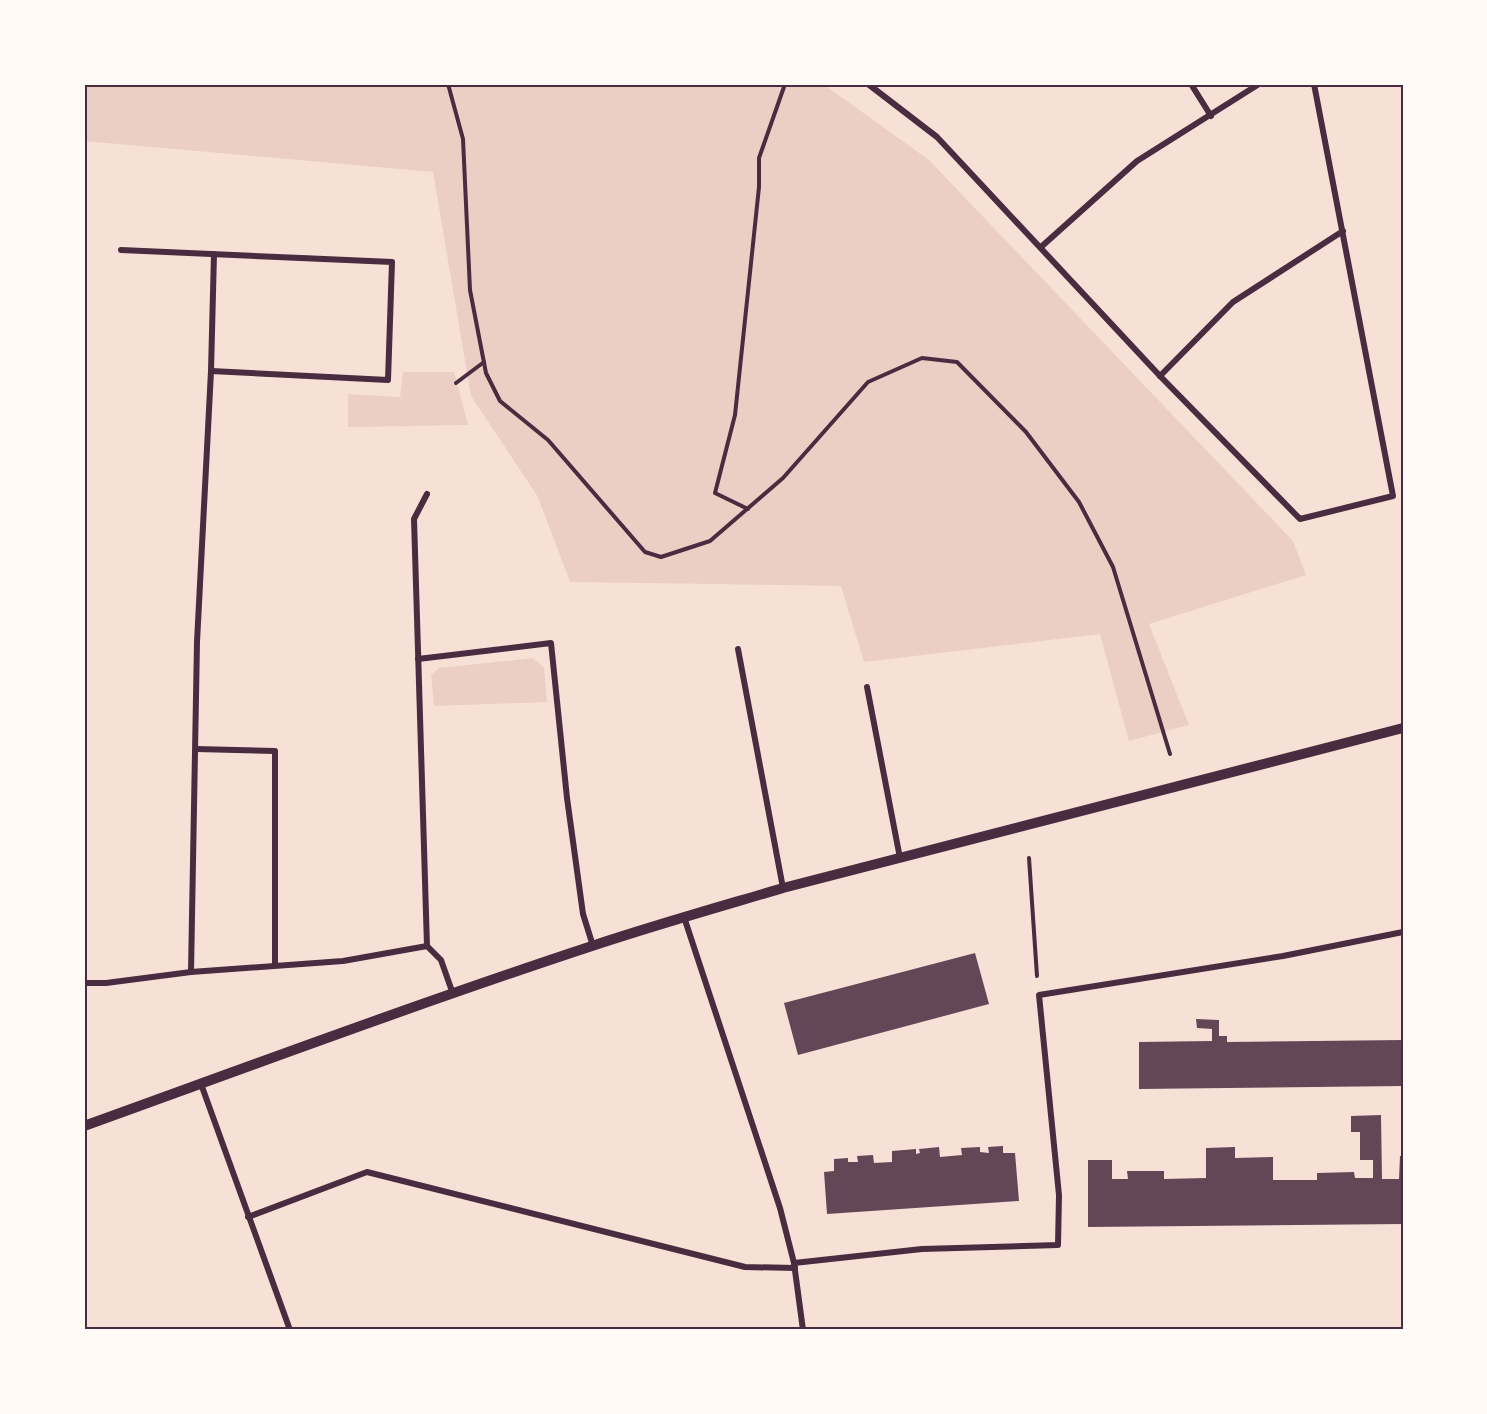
<svg xmlns="http://www.w3.org/2000/svg" width="1487" height="1414" font-family="'Exo 2',sans-serif">
  <style>
    .green { fill: #ebcfc5 }
    .building { fill: #644757 }
    .lines { fill: none; stroke-linecap: round; stroke-linejoin: round }
    .path { stroke: #4a2c40; stroke-width: 4 }
    .minor { stroke: #4a2c40; stroke-width: 6 }
    .tertiary { stroke: #4a2c40; stroke-width: 10 }
    .neatline { fill: none; stroke: #4a2c40; stroke-width: 2 }
  </style>
  <rect width="100%" height="100%" fill="#f7e1d7"/>
  <g class="green">
    <path d="M84,84H823L929,160L1293,541L1306,575L1149,624L1189,725L1129,741L1100,634L864,662L841,586L570,582L538,497L471,396L433,172L84,141Z"/>
    <path d="M403,372H454L468,425L348,427V394L400,397Z"/>
    <path d="M533,658L544,668L547,702L434,706L431,675L439,668Z"/>
  </g>
  <g class="building">
    <path d="M975,953L989,1004L798,1055L784,1003Z"/>
    <path d="M1196,1019L1219,1020V1036H1227V1042L1403,1040V1086L1139,1089V1042L1212,1041V1029L1197,1028Z"/>
    <path d="M1381,1115L1382,1179H1399L1400,1156H1403V1224L1088,1227V1160H1112V1179H1128L1127,1171H1164V1179L1206,1178V1148L1235,1147V1158L1273,1157V1180H1317V1173L1354,1172L1355,1178H1373V1160H1360V1132H1351V1116Z"/>
    <path d="M1003,1146V1153H1015L1019,1201L827,1214L824,1172L834,1171V1159L848,1158V1162H858L857,1156L873,1155L874,1163L892,1162V1151L916,1149V1154L920,1153L919,1149L939,1147L940,1157L962,1155L961,1148L980,1147V1152L989,1153L988,1147Z"/>
  </g>
  <g class="lines">
    <g class="path">
      <path d="M448,84L463,139L470,290L486,373L500,401L548,440L645,552L661,557L710,541L783,478L868,382L922,358L957,362L1026,432L1079,502L1113,567L1170,754"/>
      <path d="M456,383L484,362"/>
      <path d="M748,509L715,493L735,415L759,187V158L785,84"/>
      <path d="M1029,858L1037,976"/>
    </g>
    <g class="minor">
      <path d="M868,84L937,137L1160,376L1300,519L1393,496L1314,84"/>
      <path d="M1191,84L1211,116"/>
      <path d="M1041,247L1137,161L1259,84"/>
      <path d="M121,250L392,262L388,380L211,371"/>
      <path d="M1160,376L1233,302L1343,231"/>
      <path d="M738,649L783,888"/>
      <path d="M418,659L551,643L567,798L583,914L593,946"/>
      <path d="M867,687L900,858"/>
      <path d="M196,749L275,751V965"/>
      <path d="M684,917L780,1208L794,1263L803,1330"/>
      <path d="M427,946L414,519L427,494"/>
      <path d="M191,972L197,642L211,371L214,254"/>
      <path d="M84,983H106L191,972L343,961L427,946L441,960L453,994"/>
      <path d="M201,1084L290,1330"/>
      <path d="M248,1217L367,1172L745,1267L795,1268"/>
      <path d="M794,1263L922,1249L1058,1245L1059,1195L1039,995L1283,956L1403,932"/>
    </g>
    <path class="tertiary" d="M84,1126C253,1065 422,1002 592,946C655,925 719,907 783,888L1403,728"/>
  </g>
  <rect width="1487" height="1414" fill="none" stroke="#fffaf5" stroke-width="171"/>
  <rect x="86" y="86" width="1316" height="1242" class="neatline"/>
</svg>
